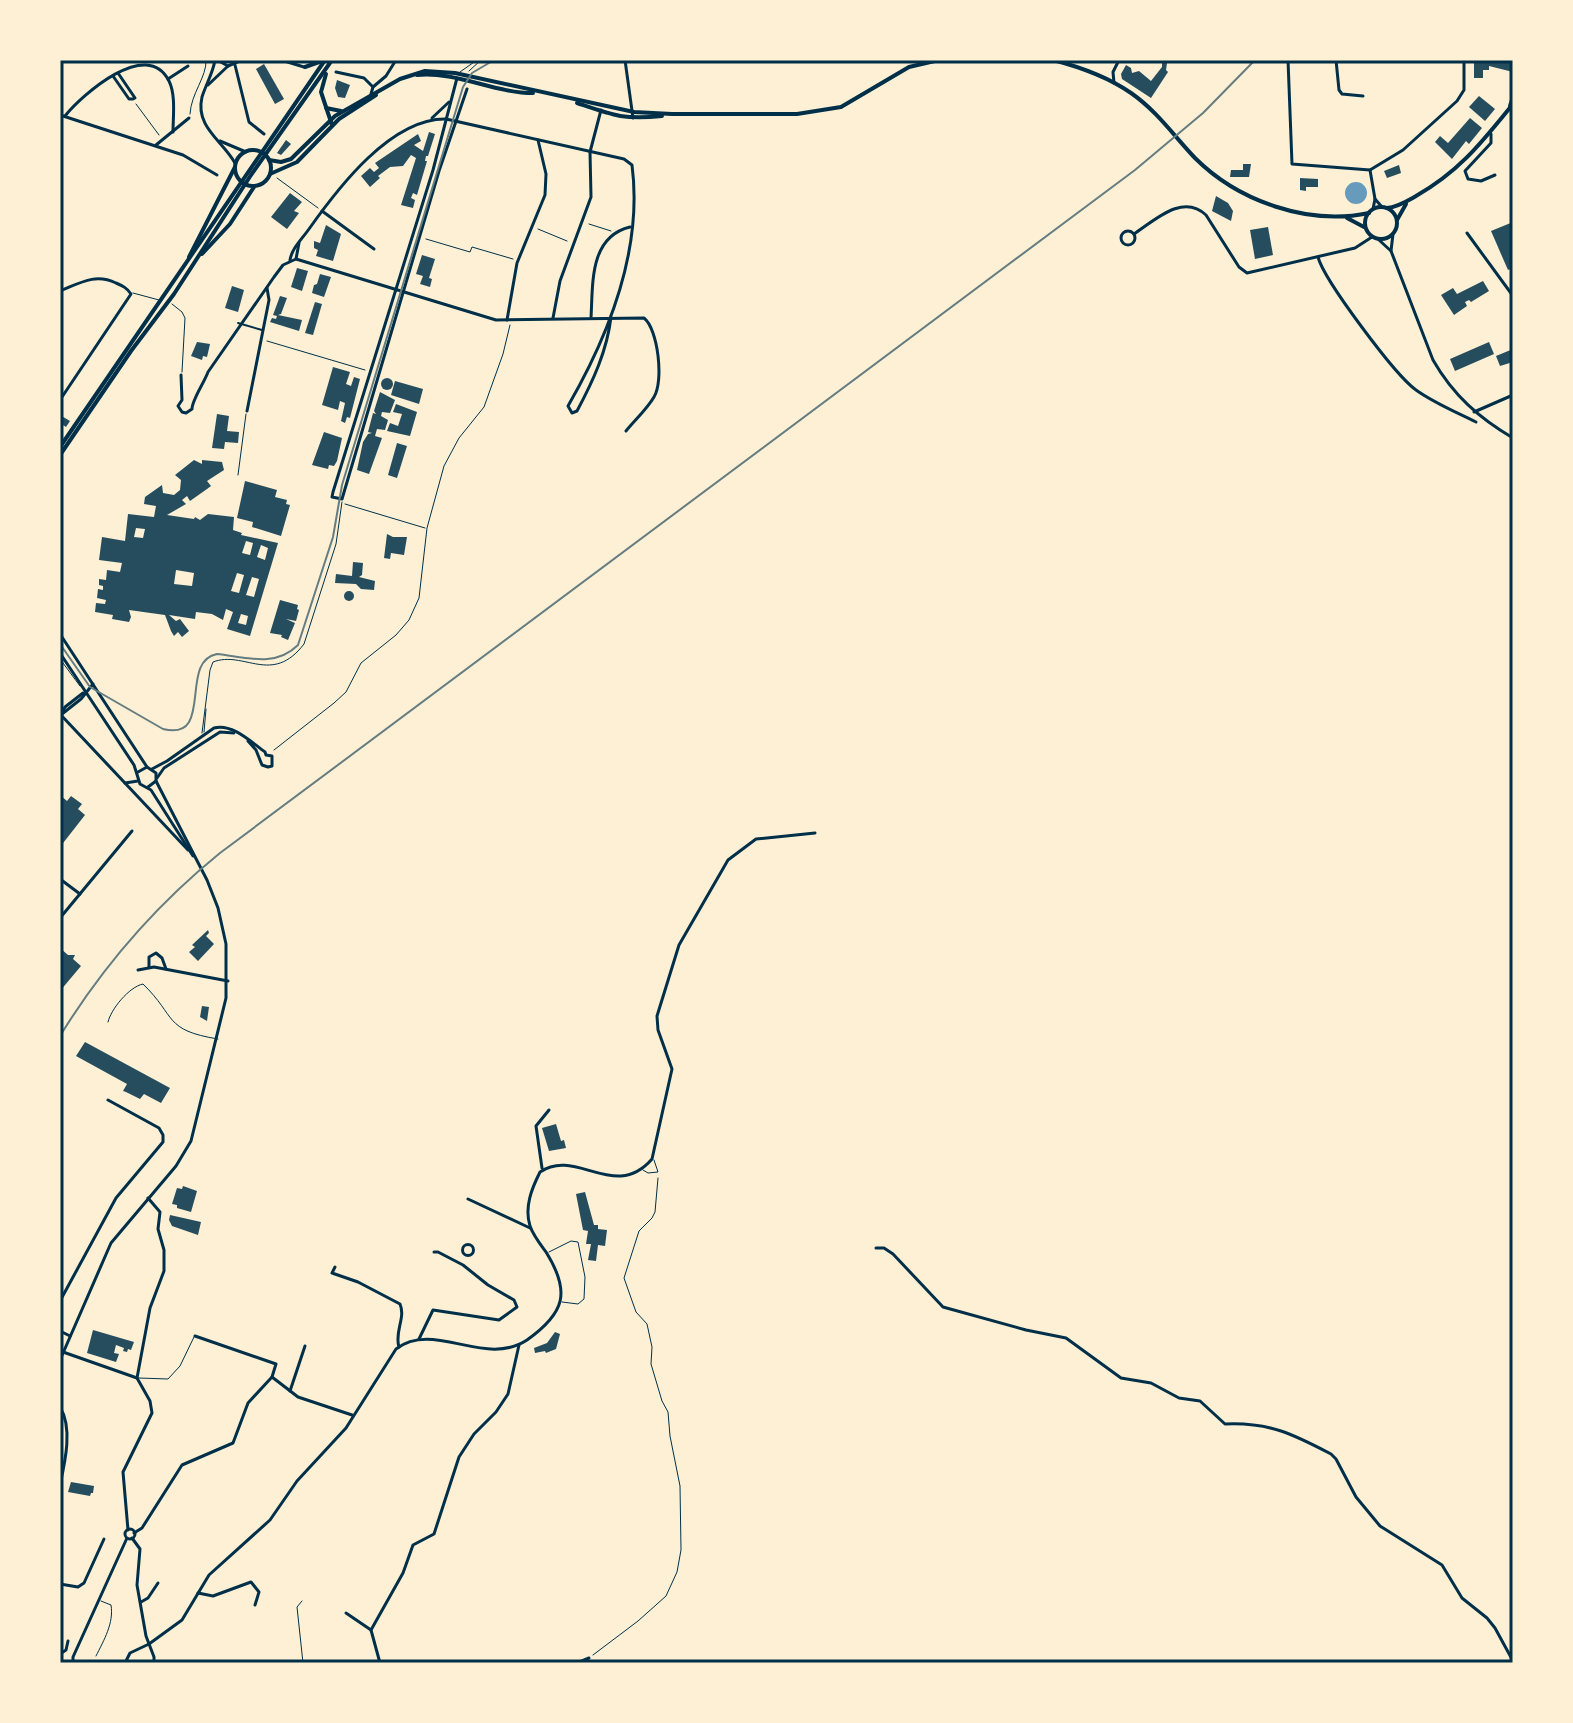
<svg xmlns="http://www.w3.org/2000/svg" width="1573" height="1723" font-family="'IBM Plex Sans',sans-serif">
  <style>
    .water { fill: #669bbc }
    .building { fill: #264d5e; fill-rule: evenodd }
    .lines { fill: none; stroke-linecap: round; stroke-linejoin: round }
    .path { stroke: #003049; stroke-width: 1 }
    .service { stroke: #003049; stroke-width: 1 }
    .pedestrian { stroke: #003049; stroke-width: 2 }
    .minor { stroke: #003049; stroke-width: 3 }
    .tertiary { stroke: #003049; stroke-width: 3 }
    .secondary { stroke: #003049; stroke-width: 4 }
    .primary { stroke: #003049; stroke-width: 4 }
    .tram { stroke: #657d81; stroke-width: 2 }
    .rail { stroke: #657d81; stroke-width: 2 }
    .neatline { fill: none; stroke: #003049; stroke-width: 3 }
  </style>
  <rect width="100%" height="100%" fill="#fdf0d5"/>
  <circle class="water" cx="1356" cy="193" r="11"/>
  <g class="building">
    <path d="M1474,60H1510L1513,61V72L1489,66V70H1483V78H1474Z"/>
    <path d="M1162,63H1167L1166,70L1168,72L1151,98L1122,79L1121,74L1126,65L1131,68L1132,73L1139,71L1151,81L1162,67Z"/>
    <path d="M264,64L284,99L275,104L256,69Z"/>
    <path d="M337,80L350,85L345,98L338,97L335,88Z"/>
    <path d="M1479,96L1495,109L1485,121L1469,107Z"/>
    <path d="M1470,118L1482,128L1469,144L1466,141L1452,159L1435,142L1440,136L1448,143Z"/>
    <path d="M429,132L435,134L428,156H426L425,161H427L417,195L413,193L411,198L415,200L413,208L401,205L416,158L411,155L403,166L390,167L378,176L380,178L370,187L361,176L370,168L374,172L379,168L375,163L418,134L421,141L414,145L423,151Z"/>
    <path d="M286,140L291,144L281,155L277,153Z"/>
    <path d="M1243,164H1251L1249,177H1230L1231,170H1243Z"/>
    <path d="M1399,165L1401,173L1387,178L1384,171Z"/>
    <path d="M1300,178L1318,179V187H1306V191L1300,190Z"/>
    <path d="M290,193L302,202L294,211L299,213L287,229L271,217Z"/>
    <path d="M1216,196L1228,203L1233,211L1231,221L1212,211Z"/>
    <path d="M1513,222V268L1508,270L1491,231Z"/>
    <path d="M326,225L341,234L333,261L316,256L318,250L314,248V241L320,243Z"/>
    <path d="M1268,227L1273,255L1255,259L1250,230Z"/>
    <path d="M422,255L435,259L429,278L432,279L430,287L420,284L423,276L416,274Z"/>
    <path d="M297,268L308,271L302,291L291,287Z"/>
    <path d="M320,274L331,277L324,297L312,293L314,285L317,284Z"/>
    <path d="M1483,281L1489,291L1471,302L1469,300L1465,302L1467,306L1454,315L1441,295L1453,288L1457,294Z"/>
    <path d="M232,286L244,290L238,312L225,308Z"/>
    <path d="M280,296L287,298L281,314L278,315L302,320L299,331L270,322L272,318L276,319L277,316L273,315Z"/>
    <path d="M315,302L322,304L313,335L305,333Z"/>
    <path d="M197,342L210,344L207,357L203,356L202,360L191,356Z"/>
    <path d="M1489,342L1494,354L1455,371L1450,359Z"/>
    <path d="M1513,349V362L1500,366L1496,356Z"/>
    <path d="M333,367L350,372L346,384L351,386L354,377L360,379L350,418L347,417L345,423L341,421L345,403L340,401L338,410L322,405Z"/>
    <circle cx="387" cy="384" r="6"/>
    <path d="M395,381L423,389L419,404L391,395Z"/>
    <path d="M380,392L395,400L390,413L382,412L381,416L388,420L385,430L377,429L375,436L382,438L369,474L357,470L363,442L368,434L372,433L368,432L373,413L376,414L374,411Z"/>
    <path d="M396,404L417,412L410,436L387,431L390,423L398,426L402,414L393,412Z"/>
    <path d="M217,414L229,416L227,431L239,432L238,443L225,442L224,449L212,448Z"/>
    <path d="M60,415L70,421L66,427L60,423Z"/>
    <path d="M324,432L342,438L337,461L334,466L329,465L328,469L312,465Z"/>
    <path d="M397,443L407,446L397,478L388,475Z"/>
    <path d="M194,460L202,464V460L222,462L224,470L207,481L211,486L207,489L190,501L187,496L182,500L186,504L167,515L194,519L195,517L200,520L208,514L234,517L233,530L242,533L241,535L278,543L250,636L227,629L233,612L226,609L223,620L212,614L196,612L195,619L169,615L176,621L180,619L189,631L182,637L178,632L174,636L171,631L165,615L129,610L131,617L129,622L112,619L113,615L95,612L96,603L105,604L106,600L97,598L98,589L103,590V586L99,585V579L106,580L107,570L120,572L122,563L99,560L102,537L125,541L128,514L154,517L156,506L144,504L145,497L162,485L163,493L174,495L180,490L181,480L175,475ZM136,528L145,529L143,538L134,537ZM246,541L253,543L250,555L242,553ZM261,545L268,548L265,560L257,557ZM176,570L194,573L192,586L174,584ZM237,573L244,575L239,593L231,591ZM252,577L259,579L254,597L246,595ZM241,614L248,616L246,625L238,623Z"/>
    <path d="M245,481L277,490L275,497L287,500L286,504L290,505L281,536L252,527L253,522L237,518Z"/>
    <path d="M387,534L393,537H407L404,555L391,553L390,559L384,558Z"/>
    <path d="M353,562L363,563L362,575L359,577L375,581L374,590L361,589L356,584L335,583L336,574L352,576Z"/>
    <circle cx="349" cy="596" r="5"/>
    <path d="M280,600L298,605L297,609L299,610L296,621L286,619L295,623L288,640L281,637L282,635L270,633Z"/>
    <path d="M60,795L67,801L71,796L82,804L78,809L85,815L60,847Z"/>
    <path d="M208,930L209,933L206,936L214,944L198,961L189,952L195,947L192,945Z"/>
    <path d="M60,948L68,955H75L73,959L81,966L60,991Z"/>
    <path d="M202,1006L209,1007L207,1021L200,1017Z"/>
    <path d="M85,1042L170,1088L161,1103L144,1094L140,1099L126,1092L123,1091L127,1084L76,1056Z"/>
    <path d="M556,1124L561,1141L564,1140L566,1148L549,1151L542,1128Z"/>
    <path d="M183,1186L197,1191L191,1212L177,1208V1205L172,1204L177,1188L182,1189Z"/>
    <path d="M585,1192L594,1225H598V1229L607,1230L605,1246L598,1245L596,1261L588,1260L591,1244H586L588,1231L583,1230L576,1194Z"/>
    <path d="M170,1215L201,1222L198,1235L172,1226L169,1220Z"/>
    <path d="M93,1330L134,1342L131,1350L128,1349L127,1352L123,1351L124,1348L116,1345L114,1353L119,1354L116,1362L87,1353Z"/>
    <path d="M555,1332L560,1334L556,1349L546,1353L545,1351L535,1353L534,1348L547,1343Z"/>
    <path d="M71,1482L94,1486L93,1493H91L90,1496L68,1492Z"/>
  </g>
  <g class="lines">
    <g class="path">
      <path d="M136,104L159,135"/>
      <path d="M190,114C191,93 207,77 206,60"/>
      <path d="M277,178L318,208"/>
      <path d="M589,224L611,231"/>
      <path d="M538,229L567,241"/>
      <path d="M426,239L470,252L472,247L513,259"/>
      <path d="M267,341L365,370"/>
      <path d="M345,504L425,528"/>
      <path d="M274,750L334,703L346,692L361,663L396,635L409,620L419,598L427,528L444,466L459,438L484,407L503,354L510,325"/>
      <path d="M593,1655L638,1621L666,1596L677,1572L681,1550L680,1486L670,1436L668,1412L662,1401L651,1364L652,1347L647,1324L636,1312L624,1278L639,1231L652,1218L655,1212L658,1178"/>
    </g>
    <g class="service">
      <path d="M469,71L481,60"/>
      <path d="M460,72L477,60"/>
      <path d="M133,293L159,300"/>
      <path d="M172,304L182,312L185,318L182,372"/>
      <path d="M238,475L246,414"/>
      <path d="M60,659L80,686"/>
      <path d="M204,732L206,709"/>
      <path d="M202,733L210,670L213,662C244,650 272,686 304,644L336,544L342,502"/>
      <path d="M108,1022C111,1009 129,987 143,984C177,1017 163,1030 218,1039"/>
      <path d="M643,1170L648,1173L658,1172L654,1160"/>
      <path d="M549,1252L571,1241L578,1242L585,1277L584,1299L578,1304L562,1302"/>
      <path d="M139,1378L168,1379L180,1366L194,1337"/>
      <path d="M302,1601L297,1607L303,1663"/>
      <path d="M96,1656C104,1640 114,1623 111,1605L101,1601"/>
    </g>
    <path class="pedestrian" d="M238,323L262,330"/>
    <g class="minor">
      <path d="M625,60L633,118"/>
      <path d="M1288,60L1292,164L1370,170L1403,150L1457,101L1464,90V60"/>
      <path d="M1336,60L1339,90L1342,94L1363,96"/>
      <path d="M235,65L249,122L264,134"/>
      <path d="M336,72L364,78L373,87L371,94"/>
      <path d="M113,76L129,99H133L135,98L118,73"/>
      <path d="M457,78L433,170L333,492L332,497L342,499L439,171L467,89"/>
      <path d="M168,79L188,66"/>
      <path d="M1114,83L1113,72L1119,60"/>
      <path d="M373,87L386,76L396,60"/>
      <path d="M60,115L183,155L217,175"/>
      <path d="M65,116C82,95 147,37 169,81C176,95 173,117 173,132"/>
      <path d="M432,118L449,102"/>
      <path d="M1491,134V143L1465,171L1468,179L1481,181L1495,175"/>
      <path d="M156,145L189,118"/>
      <path d="M1370,170L1375,199L1373,209"/>
      <path d="M1375,199L1382,207"/>
      <path d="M322,211L374,249"/>
      <circle cx="1128" cy="238" r="7"/>
      <path d="M1467,233L1513,296"/>
      <path d="M1134,234C1155,220 1183,193 1206,215L1239,267L1247,273L1355,248L1372,237"/>
      <path d="M1318,257C1324,280 1395,375 1416,390C1434,403 1456,412 1476,422"/>
      <path d="M296,259L299,243"/>
      <path d="M290,260C292,248 302,239 309,229C338,188 391,118 446,119L624,159L632,165C643,249 609,335 568,406L572,413L577,411C593,381 607,351 611,317"/>
      <path d="M60,291C80,283 95,273 116,283C123,286 127,288 131,294L60,400"/>
      <path d="M553,318L560,281L591,197L590,152L601,110"/>
      <path d="M591,318C593,284 589,237 630,227"/>
      <path d="M507,320L517,263L545,195L546,174L538,140"/>
      <path d="M181,375L182,400L178,406L182,412L186,413L192,409C192,400 204,383 208,372L274,277L283,265L296,259L496,320L644,318C658,329 664,381 654,397C647,409 635,420 626,431"/>
      <path d="M247,411L269,300L267,288"/>
      <path d="M1474,412L1513,395"/>
      <path d="M60,714L188,850"/>
      <path d="M62,714L81,699L93,684"/>
      <path d="M61,715L65,707L83,693"/>
      <path d="M152,769L167,761L214,728C232,723 251,742 265,752L266,755L272,756V766L268,767L262,765L256,750L248,741"/>
      <path d="M157,778L164,768L220,732L234,733"/>
      <path d="M125,783L138,781"/>
      <path d="M60,879L80,894"/>
      <path d="M60,918L132,831"/>
      <path d="M149,967V957L156,953L162,958L166,969"/>
      <path d="M138,970L154,967L228,981"/>
      <path d="M542,1168L536,1126L549,1110"/>
      <path d="M468,1199L530,1228"/>
      <circle cx="468" cy="1250" r="5.5"/>
      <path d="M876,1248H884L893,1254L943,1307L1026,1330L1066,1338L1121,1378L1151,1383L1179,1398L1200,1401L1225,1424C1269,1422 1293,1434 1331,1454L1336,1459L1356,1497L1380,1526L1442,1565L1462,1598L1487,1618L1495,1628L1513,1661"/>
      <path d="M335,1267L332,1273L358,1282L400,1304C406,1318 394,1332 399,1347"/>
      <path d="M60,1301L116,1198L163,1142V1135L159,1128L108,1100"/>
      <path d="M60,1331L70,1336"/>
      <path d="M195,1336L276,1364L272,1377"/>
      <path d="M419,1339L433,1310L499,1320L517,1307L514,1300L488,1285L463,1265L438,1252H434"/>
      <path d="M63,1352L137,1378"/>
      <path d="M137,1378L150,1308L164,1271V1250L158,1229L160,1212L148,1198"/>
      <path d="M290,1391L305,1346"/>
      <path d="M60,1407C73,1428 65,1462 60,1485"/>
      <circle cx="130" cy="1534" r="5"/>
      <path d="M128,1530L123,1472L152,1413L150,1401L137,1378"/>
      <path d="M134,1533L142,1528L182,1465L233,1443L248,1403L272,1377L298,1397L352,1415"/>
      <path d="M132,1538L140,1549L137,1585L146,1636L154,1657V1663"/>
      <path d="M60,1584L78,1587L84,1583L104,1539"/>
      <path d="M198,1593L213,1596L251,1582L259,1592L255,1605"/>
      <path d="M141,1602L148,1598L158,1583"/>
      <path d="M346,1613L371,1630L380,1663"/>
      <path d="M371,1630L403,1573L413,1545L434,1534L459,1457L474,1434L496,1412L508,1394L519,1345"/>
      <path d="M60,1654L66,1650L68,1641"/>
      <path d="M73,1663V1657L127,1538"/>
      <path d="M125,1663L130,1653L149,1644L182,1620L209,1575L270,1520L297,1481L346,1428L396,1349C434,1320 485,1368 527,1340C565,1313 571,1292 546,1252C540,1244 533,1235 530,1226C524,1207 532,1188 540,1172C576,1147 615,1202 652,1159L672,1069L658,1030L657,1016L679,945L728,860L756,839L815,833"/>
      <path d="M544,1663H568"/>
      <path d="M577,1663L589,1658"/>
    </g>
    <g class="tertiary">
      <path d="M215,60C213,73 206,84 202,97C195,127 222,140 235,163"/>
      <path d="M217,60L228,66"/>
      <path d="M281,60L304,67"/>
      <path d="M208,85L228,66L242,60"/>
      <path d="M220,141L246,152"/>
      <path d="M1379,240L1391,251L1433,360C1453,395 1479,418 1513,438"/>
      <path d="M1391,251L1393,234"/>
      <path d="M60,634L147,767"/>
      <path d="M60,653L134,765L140,784L151,790L193,856"/>
      <path d="M138,772L147,767L156,773V781L148,787"/>
      <path d="M60,1360L111,1243L176,1166L191,1141L226,998V944L218,908L207,880L156,781"/>
    </g>
    <g class="secondary">
      <path d="M1053,60C1080,67 1108,77 1131,93C1157,111 1174,136 1195,158C1238,201 1308,226 1369,213"/>
      <path d="M417,75C456,71 494,93 533,93"/>
      <path d="M577,103C612,115 623,120 662,116"/>
      <path d="M1510,106L1513,97"/>
      <circle cx="253" cy="168" r="18"/>
      <path d="M269,160L281,162L291,159L335,116L400,79L425,71L455,73L634,112L672,114H797L841,107L909,67L939,60"/>
      <path d="M270,174L297,162L339,119L376,95"/>
      <circle cx="1381" cy="223" r="16"/>
      <path d="M1387,208C1398,207 1407,201 1416,196C1460,171 1482,142 1513,104"/>
      <path d="M1347,218L1364,227"/>
      <path d="M1397,220L1406,204"/>
    </g>
    <g class="primary">
      <path d="M305,67L322,61"/>
      <path d="M326,74L321,92L332,125"/>
      <path d="M326,108L341,111"/>
      <path d="M202,254L230,224L254,187"/>
      <path d="M189,257L235,167"/>
      <path d="M60,447L325,60"/>
      <path d="M60,455L131,351L174,294L251,175L332,60"/>
    </g>
    <path class="tram" d="M60,644L90,687L163,729C215,742 178,661 217,654C245,657 275,668 298,645L333,537L342,485L463,87L472,73L494,60"/>
    <path class="rail" d="M60,1036C103,966 156,905 220,853L1135,170L1203,113L1255,60"/>
  </g>
  <rect width="1573" height="1723" fill="none" stroke="#fdf0d5" stroke-width="124"/>
  <rect x="62" y="62" width="1449" height="1599" class="neatline"/>
</svg>
